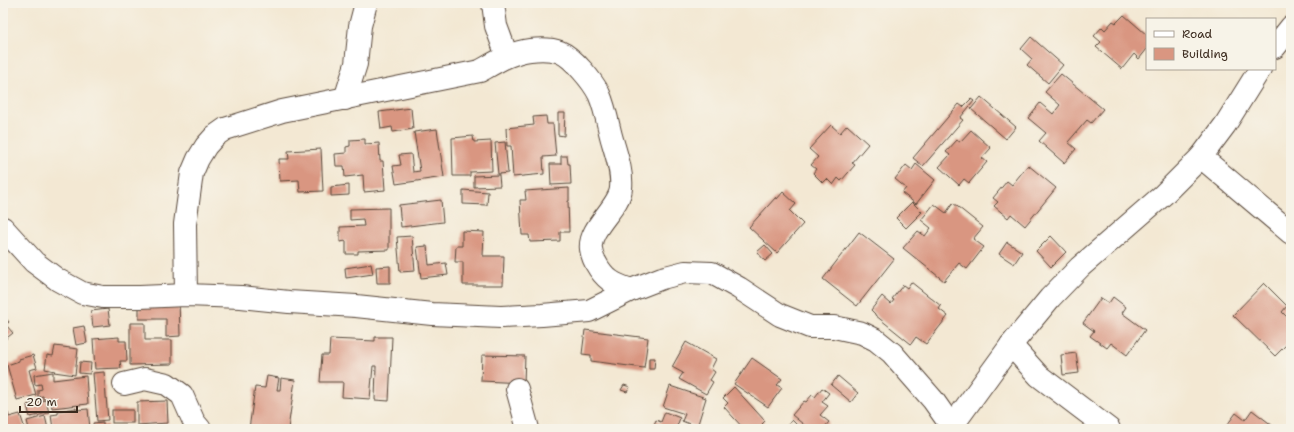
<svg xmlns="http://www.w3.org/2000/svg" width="1294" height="432" font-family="'Shantell Sans',sans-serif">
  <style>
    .building { fill: #d99681 }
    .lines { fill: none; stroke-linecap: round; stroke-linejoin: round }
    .minor-casing { stroke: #574639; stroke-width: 24 }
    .minor { stroke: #fff; stroke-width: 22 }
  </style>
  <rect width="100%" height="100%" fill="#f7f3e8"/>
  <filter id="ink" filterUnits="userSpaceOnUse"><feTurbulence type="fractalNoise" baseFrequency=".025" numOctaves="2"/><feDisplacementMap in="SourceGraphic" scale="8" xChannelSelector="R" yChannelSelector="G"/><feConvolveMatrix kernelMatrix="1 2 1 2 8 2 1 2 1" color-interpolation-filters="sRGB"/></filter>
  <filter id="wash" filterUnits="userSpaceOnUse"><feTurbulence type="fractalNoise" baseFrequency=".012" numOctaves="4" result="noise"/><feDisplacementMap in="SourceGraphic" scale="16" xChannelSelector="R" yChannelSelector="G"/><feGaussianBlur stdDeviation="0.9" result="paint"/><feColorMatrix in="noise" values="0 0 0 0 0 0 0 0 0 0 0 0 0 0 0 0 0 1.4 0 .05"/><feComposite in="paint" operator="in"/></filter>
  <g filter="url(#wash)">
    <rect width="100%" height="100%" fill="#f3e8d3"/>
    <g id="blocks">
      <g class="building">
        <path d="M1124,15L1147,35V49L1139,59L1134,54L1122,69L1096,47L1101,42L1094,36L1102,27L1105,30L1113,21L1116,23Z"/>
        <path d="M1031,37L1063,65L1048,83L1027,65L1032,59L1021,49Z"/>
        <path d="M1061,74L1103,109L1091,123L1087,120L1068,142L1076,149L1064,163L1039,141L1046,133L1028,118L1040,103L1053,114L1060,105L1045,92Z"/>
        <path d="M981,97L1016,127L1006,139L971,109Z"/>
        <path d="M971,99L974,101L960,118L963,120L923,166L913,158L959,104L963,107Z"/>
        <path d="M411,108L413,129L393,132L392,127L381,129L379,112Z"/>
        <path d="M558,113H565L564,136L558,135Z"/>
        <path d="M546,116L547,124H553L556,156L543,157L544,174L513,177L511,146H507L506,128L534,125L533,117Z"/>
        <path d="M831,125L840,133L847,125L868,144L852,163L855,165L841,181L838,178L833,185L827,179L823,183L813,173L816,169L811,165L818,157L809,149Z"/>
        <path d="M437,129L444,177L396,184L393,166L401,165L399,155L411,154L413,172L420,171L414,132Z"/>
        <path d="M971,130L991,148L982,158L987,162L969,183L964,179L959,185L939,167L950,155L946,152L957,140L960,142Z"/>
        <path d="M473,136L474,142L491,141L492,171L470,172V176H453L452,138Z"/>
        <path d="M365,139V144L379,143L380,161H383L385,190L364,192L363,175L345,177L344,166H336L335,154L346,153V147L350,146V140Z"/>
        <path d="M505,142L508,173L498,174L495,143Z"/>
        <path d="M321,149L323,191L300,192L299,180L280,181L279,159H289L288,151Z"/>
        <path d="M561,156H567L568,164H570L571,184L551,185L550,164H561Z"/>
        <path d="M916,164L935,180L916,204L902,193L906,188L895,179L906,165L912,170Z"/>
        <path d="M1028,165L1056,188L1025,226L1011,214L1008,218L994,206L998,202L993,198L1007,181L1012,185Z"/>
        <path d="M499,175L500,186L474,187V176Z"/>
        <path d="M349,185V195L331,196V187Z"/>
        <path d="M569,188V201H568L569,232H560V241L530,242L529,235H522L520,200H526L525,191Z"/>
        <path d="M463,190L488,192L487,205L463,204Z"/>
        <path d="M783,192L796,204L790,211L803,224L777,253L749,227L776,197L777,199Z"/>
        <path d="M441,200L443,222L401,227L399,205Z"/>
        <path d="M912,202L922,212L906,228L896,218Z"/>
        <path d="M953,203L983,227L973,239L984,247L967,269L959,263L944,281L903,248L918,231L925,236L931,228L921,220L934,204L946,213Z"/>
        <path d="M389,208V250L358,251V254H346V241L340,242V227L364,226L363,219L350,220V209Z"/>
        <path d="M462,231L484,232L483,256H504L503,285H463V262H455L456,246H462Z"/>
        <path d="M859,232L894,259L857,306L823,279Z"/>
        <path d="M412,236L415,271L400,272L397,237Z"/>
        <path d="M1051,236L1066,252L1051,267L1036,251Z"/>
        <path d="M1007,242L1022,252L1014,264L999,254Z"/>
        <path d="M765,245L773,254L765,261L757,252Z"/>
        <path d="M427,246L429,265L446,263L448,275L421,278L417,247Z"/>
        <path d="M371,264L373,274L346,278L345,268Z"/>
        <path d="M390,266V283H377L376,267Z"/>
        <path d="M911,282L941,306L939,309L948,316L926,344L916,337L911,344L875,315V314L871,310L882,296L891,304L894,300L892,299L903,285L907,288Z"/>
        <path d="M1264,283L1287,306L1282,312L1291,321V340L1275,356L1233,315Z"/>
        <path d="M1113,297L1126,307L1122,313L1145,330L1127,355L1111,343L1107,348L1090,336L1094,331L1083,323L1101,298L1109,303Z"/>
        <path d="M179,298L180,336L166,337V319H139V299Z"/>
        <path d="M108,309L110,325L93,327L91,311Z"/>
        <path d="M3,315L9,322L6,325L13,333L3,341Z"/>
        <path d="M130,323H145V340H172V364L130,365Z"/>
        <path d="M84,326L87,343L76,345L73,328Z"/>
        <path d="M585,330L648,338L644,368L591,361V355L582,354Z"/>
        <path d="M119,337V341H126L127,361H120L121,368L95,369L93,339Z"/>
        <path d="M375,337H392L389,401L375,400L376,366H373L370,399L342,397L343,382H320L322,355H329L330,339L375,341Z"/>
        <path d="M686,342L716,359L711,369L715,372L710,380L713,382L706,394L679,379L683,373L672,367Z"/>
        <path d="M55,346L78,349L75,375L54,372L55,371L45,369L47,355L53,356Z"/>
        <path d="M1076,353L1079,373L1063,375L1061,355Z"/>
        <path d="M33,355L37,368L29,370L36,395L17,400L7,365L19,361V359Z"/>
        <path d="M482,355L525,356L524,383L481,381Z"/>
        <path d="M649,358H655L654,369H649Z"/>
        <path d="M752,358L782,379L777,385L782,388L768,407L734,384Z"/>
        <path d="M80,362L91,363L90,374L79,373Z"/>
        <path d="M53,372V380L86,376L88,404L52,408L51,398L43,399V396L38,397V390L42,389L41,384L35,385L34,375Z"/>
        <path d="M104,372L108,420L97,421L93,373Z"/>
        <path d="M267,376L279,378L277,390H280L281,378L295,380L288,429H249L255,387L265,388Z"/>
        <path d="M838,376L858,393L851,402L831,385Z"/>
        <path d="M624,385L630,387L627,392L621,390Z"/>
        <path d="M670,386L706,398L697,427L682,421L685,414L663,407Z"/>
        <path d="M734,387L765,421L762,424L764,426L761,429H744L724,407L728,403L723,398Z"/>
        <path d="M822,388L829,393L822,402L828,406L820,415L829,422L823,429H809L792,415L804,401L806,402L812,395L815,397Z"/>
        <path d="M46,400L49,413L30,417L27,405Z"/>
        <path d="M167,401L168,423L137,425V402Z"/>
        <path d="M76,408V410L88,409L90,429H53L51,415L58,414V411Z"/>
        <rect x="112" y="410" width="21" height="13"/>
        <path d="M1252,410L1277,429H1224L1236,413L1245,420Z"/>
        <path d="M665,412L680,418L676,429H652L656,420L661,422Z"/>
        <path d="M8,413L9,417L20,414L25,429H3V415Z"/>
        <path d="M45,416L48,429H29L27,421Z"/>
        <path d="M792,420L801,429H784Z"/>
        <path d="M103,422V426L108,425V429H94L93,423Z"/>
        <path d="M115,427H144V429H114Z"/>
      </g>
    </g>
  </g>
  <g filter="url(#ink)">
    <use href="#blocks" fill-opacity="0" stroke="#574639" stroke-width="1"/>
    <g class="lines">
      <g class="minor-casing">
        <g id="minor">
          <path d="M493,3L496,26L507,56"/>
          <path d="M1275,47L1291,27"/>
          <path d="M345,99L356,64L360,26L366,3"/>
          <path d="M1201,157L1291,233"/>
          <path d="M3,228L34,262L58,280L82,293L103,297H140L186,295L241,297L289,302L356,306L432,314L501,317L542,315L589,311L631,290L662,278L685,272L712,273L739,288L780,315L810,327H834L862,333L876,340L892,353L933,400L952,427"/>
          <path d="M186,295L185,224L192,173L198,159L206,146L215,136L225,129L282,111L480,71C496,62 512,52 530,50C539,49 552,49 560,52C573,57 593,82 599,94C604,105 607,119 610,132C614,149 623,170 621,188C620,207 588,228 591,249C593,262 603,277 614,283C619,286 626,288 631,290"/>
          <path d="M1011,345L1039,376L1109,429"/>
          <path d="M124,384L145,379L167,384L182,395L194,422L200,429"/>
          <path d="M517,389L528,429"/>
          <path d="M950,429L1011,345L1050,298L1080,267L1163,195L1201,157L1225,125L1260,69"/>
        </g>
      </g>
      <use href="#minor" class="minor"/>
    </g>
  </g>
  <rect width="1294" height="432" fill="none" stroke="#f7f3e8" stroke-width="16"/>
  <rect x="1146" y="18" width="130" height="52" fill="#f7f3e8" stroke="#aca397"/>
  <rect x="1154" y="31" width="20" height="6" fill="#ffffff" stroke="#aca397"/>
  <text x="1182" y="38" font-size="12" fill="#3b2a1e">Road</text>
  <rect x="1154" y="48" width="20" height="12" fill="#d99681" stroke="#aca397"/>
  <text x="1182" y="58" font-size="12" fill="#3b2a1e">Building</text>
  <path d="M20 406v6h57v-6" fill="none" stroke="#3b2a1e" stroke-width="2"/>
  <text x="26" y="406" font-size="12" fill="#3b2a1e" stroke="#f7f3e8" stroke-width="3" paint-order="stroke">20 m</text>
</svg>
